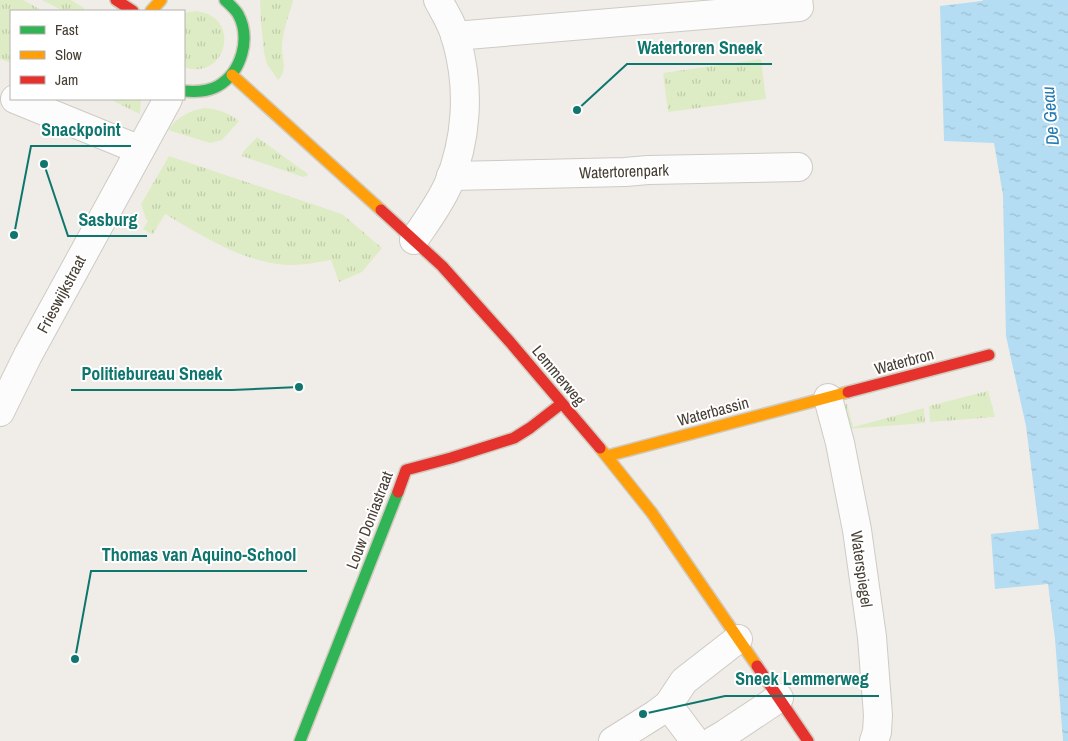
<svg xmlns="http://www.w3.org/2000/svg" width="1068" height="741" font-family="'Archivo Narrow',sans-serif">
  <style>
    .grass { fill: url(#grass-tufts) }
    .water { fill: url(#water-ripples) }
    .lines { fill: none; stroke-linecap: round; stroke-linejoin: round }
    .street-casing { stroke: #cecbc5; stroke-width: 30 }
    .fast-casing { stroke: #d0cabe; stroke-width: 14 }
    .slow-casing { stroke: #d0cabe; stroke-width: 14 }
    .jam-casing { stroke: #d0cabe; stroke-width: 14 }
    .street { stroke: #fdfcfc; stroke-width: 28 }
    .fast { stroke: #30b455; stroke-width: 11 }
    .slow { stroke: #ff9f0a; stroke-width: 11 }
    .jam { stroke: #e5322d; stroke-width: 11 }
    .labels { text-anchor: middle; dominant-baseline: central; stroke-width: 4; stroke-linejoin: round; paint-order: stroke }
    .street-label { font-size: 16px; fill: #463e33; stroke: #fff }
    .water-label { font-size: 18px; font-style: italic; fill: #237ab2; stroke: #fff }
    .leader { fill: none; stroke: #0f766e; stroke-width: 2 }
    .callout-dot { fill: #0f766e; stroke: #fff; stroke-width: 2 }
    .callout-label { font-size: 18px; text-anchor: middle; font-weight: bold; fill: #0f766e; stroke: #fff; stroke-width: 4; stroke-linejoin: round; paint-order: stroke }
  </style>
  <defs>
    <pattern id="grass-tufts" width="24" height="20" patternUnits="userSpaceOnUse" patternTransform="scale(1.25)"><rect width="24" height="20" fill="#deecc5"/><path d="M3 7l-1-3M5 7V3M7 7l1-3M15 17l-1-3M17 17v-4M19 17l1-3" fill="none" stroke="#c0cbaa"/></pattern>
    <pattern id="water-ripples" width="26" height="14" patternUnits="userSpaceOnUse" patternTransform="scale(1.25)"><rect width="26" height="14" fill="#b4dcf2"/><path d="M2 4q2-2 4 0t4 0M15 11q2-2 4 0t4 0" fill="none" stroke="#9cbed0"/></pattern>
  </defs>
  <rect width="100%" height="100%" fill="#f0ede8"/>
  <g class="grass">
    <path d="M0,0H23L43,11H11V63L1,59L0,60Z"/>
    <path d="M42,0H71L84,8L83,11H63Z"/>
    <path d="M260,0H293V2C288,17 282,33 282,49C283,61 287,72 278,80L267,64L264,53L261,22Z"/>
    <path d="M195,11C243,15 227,82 184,67V13Z"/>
    <path d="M761,59L766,99L668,112L663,73Z"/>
    <path d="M109,99H141L140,114Z"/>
    <path d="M205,108C218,109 229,113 239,121L222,140L210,143L168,130C177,117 190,110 205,108Z"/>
    <path d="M257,137L308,174L307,176L303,177L242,156L243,152Z"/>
    <path d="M169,156L342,214L382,248L362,272L339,282L331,260C313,263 295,267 277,264C236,258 201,235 165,214L153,234H151L143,229L148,221L146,219L141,204Z"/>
    <path d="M988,391L995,417L930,422L929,406Z"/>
    <path d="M847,404L853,427L924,408L925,423L847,429L841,406Z"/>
  </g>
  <path class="water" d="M983,0H1068V741H1063L1055,639L1048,584L995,589L991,534L1039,529L1026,426L1006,336L1003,195L994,143L944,141L940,6L982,1Z"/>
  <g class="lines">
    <g class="street-casing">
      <g id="street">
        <path d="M455,36L799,7L798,0"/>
        <path d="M15,99L140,150"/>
        <path d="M451,176L625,172L648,170L798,167"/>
        <path d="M414,240C426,222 439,205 448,185C467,140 470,89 457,42C454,27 445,13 438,0"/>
        <path d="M828,398L840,443L857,530L872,637L878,715L877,732L874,741"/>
        <path d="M0,412L28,355L168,99"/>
        <path d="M668,705L695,741"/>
        <path d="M613,741L656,714L668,705L684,681L738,639"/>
        <path d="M713,741L725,734L779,698"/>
      </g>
    </g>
    <g class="fast-casing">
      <g id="fast">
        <path d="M184,91C196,92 207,92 218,86C242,72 251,38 238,14C235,9 229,4 225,0"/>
        <path d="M300,741L398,492"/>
      </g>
    </g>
    <g class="slow-casing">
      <g id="slow">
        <path d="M151,11L161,0"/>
        <path d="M232,75L381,210"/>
        <path d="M600,448L652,513L757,666"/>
        <path d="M607,456L848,392"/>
      </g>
    </g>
    <g class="jam-casing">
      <g id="jam">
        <path d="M116,0L133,11"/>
        <path d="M381,210L442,266L510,342L600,448"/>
        <path d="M848,392L989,355"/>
        <path d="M398,492L406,470L451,458L514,438L530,428L561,404"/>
        <path d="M757,666L808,741"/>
      </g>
    </g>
    <use href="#street" class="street"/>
    <use href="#fast" class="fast"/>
    <use href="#slow" class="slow"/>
    <use href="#jam" class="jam"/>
  </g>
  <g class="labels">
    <g class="street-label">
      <text transform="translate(624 171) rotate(-2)">Watertorenpark</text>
      <text transform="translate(61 294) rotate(-62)">Frieswijkstraat</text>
      <text transform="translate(904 361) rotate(-15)">Waterbron</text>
      <text transform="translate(559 375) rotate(50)">Lemmerweg</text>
      <text transform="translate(713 411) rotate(-15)">Waterbassin</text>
      <text transform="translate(369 520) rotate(-69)">Louw Doniastraat</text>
      <text transform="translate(862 569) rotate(82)">Waterspiegel</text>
    </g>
    <g class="water-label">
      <text transform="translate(1050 116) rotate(-95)">De Geau</text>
    </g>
  </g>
  <path class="leader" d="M577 110L627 64H772M14 235L31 146H131M44 164L68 236H147M299 387L232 390H71M75 659L91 571H307M643 714L725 696H879"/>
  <g class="callout-dot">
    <circle cx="577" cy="110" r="5"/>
    <circle cx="14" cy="235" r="5"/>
    <circle cx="44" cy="164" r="5"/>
    <circle cx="299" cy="387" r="5"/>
    <circle cx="75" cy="659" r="5"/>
    <circle cx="643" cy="714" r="5"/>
  </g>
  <g class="callout-label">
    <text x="700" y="54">Watertoren Sneek</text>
    <text x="81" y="136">Snackpoint</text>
    <text x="108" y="226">Sasburg</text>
    <text x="152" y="380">Politiebureau Sneek</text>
    <text x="199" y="561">Thomas van Aquino-School</text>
    <text x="802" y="685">Sneek Lemmerweg</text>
  </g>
  <rect x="10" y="10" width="175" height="90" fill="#ffffff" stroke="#b5b2ad"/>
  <rect x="20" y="26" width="25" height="8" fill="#30b455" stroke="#b5b2ad"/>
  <text x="55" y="35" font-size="15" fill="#463e33">Fast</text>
  <rect x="20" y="51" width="25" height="8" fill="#ff9f0a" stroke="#b5b2ad"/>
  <text x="55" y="60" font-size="15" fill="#463e33">Slow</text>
  <rect x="20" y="76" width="25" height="8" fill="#e5322d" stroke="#b5b2ad"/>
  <text x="55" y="85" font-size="15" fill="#463e33">Jam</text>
</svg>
